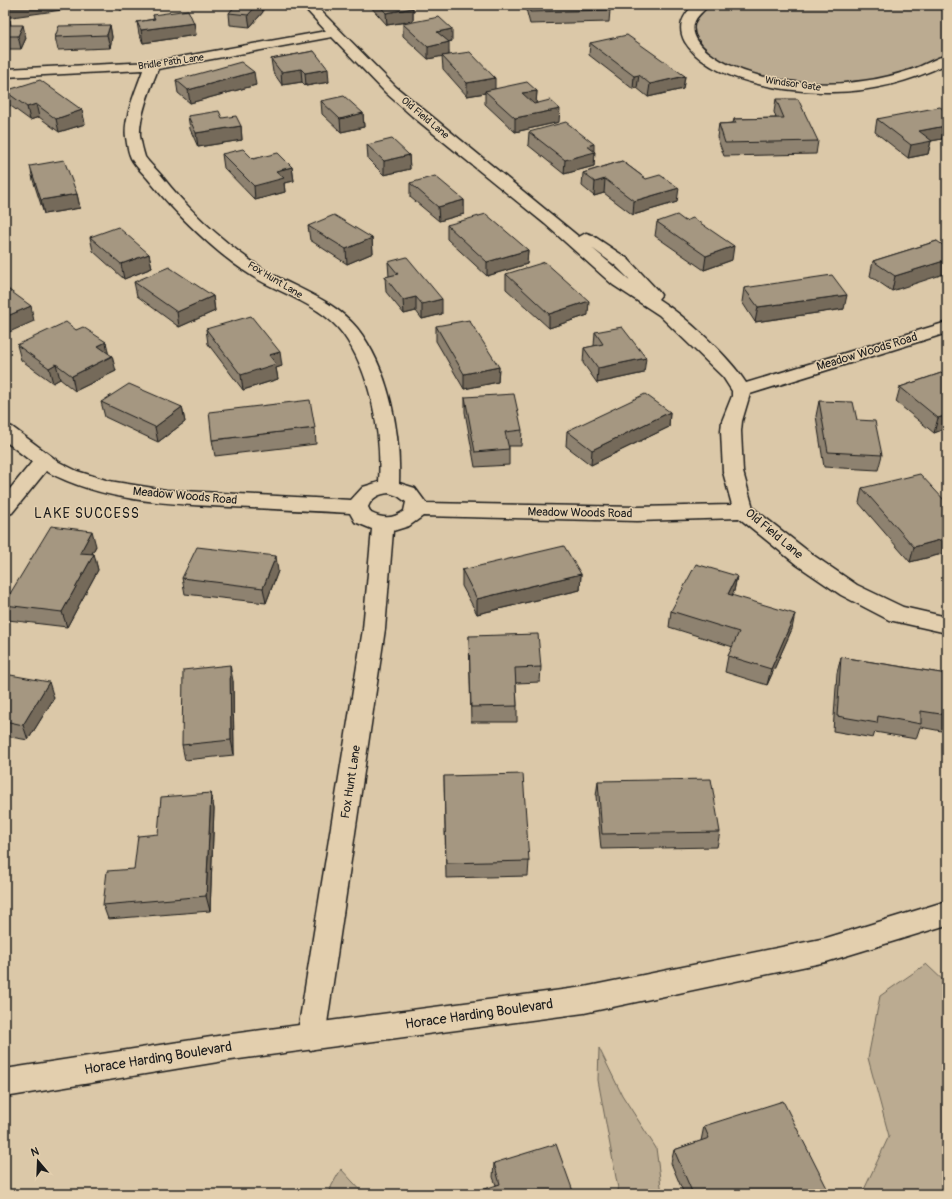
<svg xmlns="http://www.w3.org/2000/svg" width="952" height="1199" font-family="Pangolin,sans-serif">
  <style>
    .green { fill: #bbab91; stroke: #6c6456 }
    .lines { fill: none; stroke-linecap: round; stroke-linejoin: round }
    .minor-casing { stroke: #1c1c1c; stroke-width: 3 }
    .tertiary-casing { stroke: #1c1c1c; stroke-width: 3 }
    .minor { fill: #e3cfae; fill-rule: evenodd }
    .tertiary { fill: #e3cfae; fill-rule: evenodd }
    .wall { fill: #8e826f; stroke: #1c1c1c }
    .shaded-wall { fill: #746a5a; stroke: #1c1c1c }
    .building { fill: #a59781; stroke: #1c1c1c }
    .labels { text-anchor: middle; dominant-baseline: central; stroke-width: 3; stroke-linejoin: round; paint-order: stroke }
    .far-street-label { font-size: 10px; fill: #1c1c1c; stroke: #e3cfae }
    .street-label { font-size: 12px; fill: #1c1c1c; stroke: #e3cfae }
    .quarter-label { font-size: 14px; letter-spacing: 1px; fill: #1c1c1c; stroke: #e3cfae }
    .near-street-label { font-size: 14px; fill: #1c1c1c; stroke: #e3cfae }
  </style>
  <rect width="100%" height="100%" fill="#dbc8a8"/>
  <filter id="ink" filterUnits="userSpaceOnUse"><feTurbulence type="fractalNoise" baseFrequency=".025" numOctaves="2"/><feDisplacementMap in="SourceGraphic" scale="8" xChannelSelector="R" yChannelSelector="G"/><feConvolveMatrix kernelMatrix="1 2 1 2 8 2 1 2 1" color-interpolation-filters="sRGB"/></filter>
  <g filter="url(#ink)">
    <g class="green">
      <path d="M702,5H947V59L886,82L832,88L748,76L702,55L688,19Z"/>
      <path d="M926,964L947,984V1194H862L889,1136L868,1058L880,996Z"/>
      <path d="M599,1048L622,1095L656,1148L662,1194H619L598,1080Z"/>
      <path d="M341,1169L364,1194H327Z"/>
    </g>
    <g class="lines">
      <g class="minor-casing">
        <g id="minor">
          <path d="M302,5H315L396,87L579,237L586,233L592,235L628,259L658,291L661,295L658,299C685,316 729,356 746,383L947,322V333L750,394L742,421L741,431L743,472L753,508L813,555L857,585L903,607L947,617V633L889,620L841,595L797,565L739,518L637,521L423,516L409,526L393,531L385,629L325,1037L321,1046L311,1050L301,1046L297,1037L363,629L372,529L355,522L350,513C311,511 271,509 232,507C169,504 103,502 46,471L12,513L5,515V495L32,462L5,441V425L12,427L59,462L77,471L109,481L166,490L351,500L363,487L379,482C382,435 371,373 343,334C322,305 281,294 252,276C215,253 175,213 148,179C143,173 135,166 131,158C128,152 127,144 126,137C123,119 137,88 143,70L5,77V69L152,62L326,31ZM332,37L386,93L412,116L545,224L613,285L659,315L723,377L732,391V396L722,421L721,431L723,472L732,505L637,507L426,503L415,488L399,483C401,433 389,368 357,328C333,299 294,288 263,269C225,244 189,211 161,175C156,169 149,163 145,157C143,151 141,142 140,136C139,116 151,87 158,69ZM592,248L616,266L632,282ZM389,493L398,496L406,502L404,511C393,519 383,519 371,513L368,507C372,497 379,494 389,493Z"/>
          <path d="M694,5H708C704,12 696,15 694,24C691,35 700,45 708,52C746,82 816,88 863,81C881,79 899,74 916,68C926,64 936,58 947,55V64C911,81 872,92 833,92C788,93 710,82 685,42C677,27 682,16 694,5Z"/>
        </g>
      </g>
      <g class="tertiary-casing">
        <path id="tertiary" d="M947,901V925L826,962L584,1013L224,1061L5,1097V1069L224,1035L584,987L826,938Z"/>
      </g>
      <use href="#minor" class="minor"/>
      <use href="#tertiary" class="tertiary"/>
    </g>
    <g class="wall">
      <path d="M236,5H262L263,12L250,27L230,25L229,13Z"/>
      <path d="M369,5H409L413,8V21L387,25Z"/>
      <path d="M525,5H608L610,10L609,22L530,24Z"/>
      <path d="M153,15L194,23L196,35L143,43L139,34L137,22L154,19Z"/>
      <path d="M5,20L26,38L21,49H5Z"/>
      <path d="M403,24L452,41L448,42L449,55L495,89L537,91L536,103L559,122L515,132L485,104V93L467,96L443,69L442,56L428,59L403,36Z"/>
      <path d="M110,25L112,37L110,48L58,50L55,37Z"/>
      <path d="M590,43L685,76L683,89L648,97L637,88L633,89L589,55Z"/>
      <path d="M314,51L329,82L306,86L302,82L282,85L273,72L271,59Z"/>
      <path d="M176,80L256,85L190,103L178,93Z"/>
      <path d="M5,91L82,110L85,124L59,132L39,117L30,120L8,104Z"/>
      <path d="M776,99L818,141L816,154L724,156L717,137L719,124L733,123L734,119L776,118L774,112Z"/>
      <path d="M321,101L363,113L364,127L341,132L322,114Z"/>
      <path d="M947,112V143L942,139L931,141L928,154L908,158L875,132L877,119Z"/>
      <path d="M188,116L222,118L241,126L242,140L198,147L190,129Z"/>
      <path d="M529,132L594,151V166L564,174L528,145Z"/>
      <path d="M367,145L409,155L410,169L384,175L368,159Z"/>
      <path d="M222,154L253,159L292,167L294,181L284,183L285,192L255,200L224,168Z"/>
      <path d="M622,161L677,202L633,215L604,193L594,196L582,186L583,173Z"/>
      <path d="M30,166L77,194L80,208L44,214L33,180Z"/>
      <path d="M410,183L464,200V214L439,221L410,197Z"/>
      <path d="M685,221L732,260L704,270L655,236L657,222Z"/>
      <path d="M447,225L528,250L527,264L487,276L447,239Z"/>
      <path d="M308,226L372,238L373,253L347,264L310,240Z"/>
      <path d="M90,237L149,254L152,268L124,279L93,251Z"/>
      <path d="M937,241L892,291L870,276L873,261Z"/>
      <path d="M388,262L442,314L422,319L416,311L404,314L386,292L385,277H389Z"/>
      <path d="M506,274L588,315L549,328L506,289Z"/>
      <path d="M134,282L213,296L215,311L179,327L137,296Z"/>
      <path d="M744,288L844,309L755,322L742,302Z"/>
      <path d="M436,326L499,367L498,382L464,389L436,341Z"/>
      <path d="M206,329L282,366L276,368L278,379L243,390L208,344Z"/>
      <path d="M76,330L106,342L108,353L116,371L75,391L60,379L53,383L21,360L17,345Z"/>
      <path d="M595,332L644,373L597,383L583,363L584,348L594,346Z"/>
      <path d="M947,371V428L934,433L896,402L900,387Z"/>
      <path d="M465,397L522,430L521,446H509V465L475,467L465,412Z"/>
      <path d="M819,401L857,420L882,455L878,470L824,467L816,416Z"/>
      <path d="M101,402L182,407L185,422L158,442L105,417Z"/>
      <path d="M670,412L669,427L591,465L566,446L567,431Z"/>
      <path d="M315,428L316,444L215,456L212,440Z"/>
      <path d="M862,488L947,503V559L942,554L910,562L859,503Z"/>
      <path d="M96,546L92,554H94L98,570L67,627L8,620L5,609V602Z"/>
      <path d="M462,570L581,574L580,590L477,614L462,586Z"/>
      <path d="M278,571L266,603L185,594L182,578Z"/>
      <path d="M737,576L734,591L732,595L792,629L767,685L725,672L728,656L733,647L669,627L671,611Z"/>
      <path d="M469,636L541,667L540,682L516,683L517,706V722H471Z"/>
      <path d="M841,657L947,674V732L920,727L916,739L875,732L873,738L833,731L837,673Z"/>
      <path d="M5,674L54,698L28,740L5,736Z"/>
      <path d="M233,681L234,755L185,760L182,745Z"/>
      <path d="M444,776L529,861L528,876L446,878Z"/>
      <path d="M598,781L720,832L717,847L601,849L596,796Z"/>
      <path d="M211,793L214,809L210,911L108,919L103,905L134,869L158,834Z"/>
      <path d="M704,1126L830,1194H684L671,1163L674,1150L701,1141Z"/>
      <path d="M494,1163L574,1194L496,1185L493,1177Z"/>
    </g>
    <g class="shaded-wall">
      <path d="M5,5H61L62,10L5,18Z"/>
      <path d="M119,5H161L120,10Z"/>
      <path d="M257,5H262L263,12L250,27L248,15Z"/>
      <path d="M413,8V21L387,25L386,13Z"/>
      <path d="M10,20L12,32L7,25Z"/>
      <path d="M194,23L196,35L143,43L141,30Z"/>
      <path d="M23,25L26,38L21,49L18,36Z"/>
      <path d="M110,25L112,37L110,48L107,35Z"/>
      <path d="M452,29V41L437,44V32Z"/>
      <path d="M449,42V55L428,59V47Z"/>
      <path d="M301,69L302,82L282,85L281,72Z"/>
      <path d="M328,69L329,82L306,86L305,73Z"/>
      <path d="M254,72L256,85L190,103L188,90Z"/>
      <path d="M639,75L637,88L633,89L634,76Z"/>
      <path d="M685,76L683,89L648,97L650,84Z"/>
      <path d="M495,78V91H485V93L467,96V83Z"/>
      <path d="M537,91L536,104L522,107V93Z"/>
      <path d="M36,104L39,117L30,120L27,107Z"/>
      <path d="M560,109L559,122L515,132V118Z"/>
      <path d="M82,110L85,124L59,132L56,119Z"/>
      <path d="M363,113L364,127L341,132L340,119Z"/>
      <path d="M241,126L242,140L198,147L196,133Z"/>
      <path d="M945,126L942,139L931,141L928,154L908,158L911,145L919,131Z"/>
      <path d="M594,144V153L595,152L594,166L564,174L565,160L587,146Z"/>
      <path d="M409,155L410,169L384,175V161Z"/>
      <path d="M292,167L294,181L284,183L285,192L255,200L254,186L276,171Z"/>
      <path d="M605,179L604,193L594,196L595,182Z"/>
      <path d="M679,188L677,202L633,215L634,201Z"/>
      <path d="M77,194L80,208L44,214L41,200Z"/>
      <path d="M464,200V214L439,221L438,207Z"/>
      <path d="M372,238L373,253L347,264L346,249Z"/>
      <path d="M734,246L732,260L704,270L706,256Z"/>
      <path d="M528,250L527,264L487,276V262Z"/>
      <path d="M149,254L152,268L124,279L121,264Z"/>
      <path d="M947,260V273L892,291L895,276Z"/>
      <path d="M847,295L844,309L755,322L758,307Z"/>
      <path d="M213,296L215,311L179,327L177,312Z"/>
      <path d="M416,297V311L404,314L403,300Z"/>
      <path d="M442,299V314L422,319V304Z"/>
      <path d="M589,301L588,315L549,328V314Z"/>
      <path d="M31,306L34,321L5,334V317Z"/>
      <path d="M106,342L109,357L98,346Z"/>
      <path d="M280,352L282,366L276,368L278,379L243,390L241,375L269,355Z"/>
      <path d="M112,356L116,371L75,391L72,376Z"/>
      <path d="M646,358L644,373L597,383L598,368Z"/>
      <path d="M56,364L60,379L53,383L49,368Z"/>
      <path d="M499,367L498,382L464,389V374Z"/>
      <path d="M182,407L185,422L158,442L155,427Z"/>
      <path d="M670,412L669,427L591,465L592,450Z"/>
      <path d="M947,415V428L934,433L938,418Z"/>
      <path d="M92,531L96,546L84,568L80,553Z"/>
      <path d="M947,538L942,554L910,562L914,547Z"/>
      <path d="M94,554L98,570L67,627L62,612Z"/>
      <path d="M276,556L278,571L266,603L263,588Z"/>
      <path d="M581,574L580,590L477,614V599Z"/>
      <path d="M737,576L734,591L726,609L728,594Z"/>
      <path d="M795,614L792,629L767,685L771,669Z"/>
      <path d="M230,665L233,681L234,755L231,740Z"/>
      <path d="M49,682L54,698L28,740L23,725Z"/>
      <path d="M211,793L214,809L210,911L206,896Z"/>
    </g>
    <g class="building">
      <path d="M236,5H257L248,15L229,13Z"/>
      <path d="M379,5H409L413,8L386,13Z"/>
      <path d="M529,5H608L610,10L530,12Z"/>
      <path d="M188,10L194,23L141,30L137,22L155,19L153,15Z"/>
      <path d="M439,17L452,29L437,32L449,42L428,47L403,24Z"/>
      <path d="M5,20H10L7,25H23L18,36H5Z"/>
      <path d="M110,25L107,35L55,37L59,26Z"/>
      <path d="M627,35L685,76L650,84L639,75L634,76L590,43Z"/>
      <path d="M314,51L328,69L305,73L301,69L281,72L271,59Z"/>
      <path d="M470,52L495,78L467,83L442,56Z"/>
      <path d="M241,62L254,72L188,90L176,80Z"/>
      <path d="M40,80L82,110L56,119L36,104L27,107L5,91Z"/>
      <path d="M527,82L537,91L522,93L534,104L550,100L560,109L515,118L485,91Z"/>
      <path d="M344,96L363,113L340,119L321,101Z"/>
      <path d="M776,99H798L818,141L725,143L719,124L736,123L734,119L784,118Z"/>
      <path d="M940,107L947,112V128L945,126L919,131L932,141L911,145L877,119Z"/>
      <path d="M219,111L222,118L236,116L241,126L196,133L188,116Z"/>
      <path d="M566,122L594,144L587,146L595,152L565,160L529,132Z"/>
      <path d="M392,139L409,155L384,161L367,145Z"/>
      <path d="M243,149L253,159L278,153L292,167L276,171L284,178L254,186L222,154Z"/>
      <path d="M64,160L77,194L41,200L30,166Z"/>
      <path d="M622,161L646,179L660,175L679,188L634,201L605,179L595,182L583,173Z"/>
      <path d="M435,176L464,200L438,207L410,183Z"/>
      <path d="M486,214L528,250L487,262L447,225Z"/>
      <path d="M334,215L372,238L346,249L308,226Z"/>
      <path d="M677,215L685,221L693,218L734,246L706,256L657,222Z"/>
      <path d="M118,227L149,254L121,264L90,237Z"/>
      <path d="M937,241L947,248V260L895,276L873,261Z"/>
      <path d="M407,257L442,299L422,304L416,297L403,300L385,277L398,274L388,262Z"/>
      <path d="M545,262L589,301L549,314L506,274Z"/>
      <path d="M169,267L213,296L177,312L134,282Z"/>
      <path d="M832,275L847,295L758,307L744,288Z"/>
      <path d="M5,287L31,306L5,317Z"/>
      <path d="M251,316L280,352L269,355L276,364L241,375L206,329Z"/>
      <path d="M469,320L499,367L464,374L436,326Z"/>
      <path d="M66,322L76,330L83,327L106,342L98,346L112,356L72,376L56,364L49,368L17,345Z"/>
      <path d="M622,327L646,358L598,368L584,348L603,344L595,332Z"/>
      <path d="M947,371V415L938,418L900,387Z"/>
      <path d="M129,384L182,407L155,427L101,402Z"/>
      <path d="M514,394L522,430L505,432L509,449L475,452L465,397Z"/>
      <path d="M645,394L670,412L592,450L567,431Z"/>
      <path d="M310,400L315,428L212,440L209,412Z"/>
      <path d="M819,401L853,402L857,420L875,421L882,455L828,452Z"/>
      <path d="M920,474L947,503V538L914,547L862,488Z"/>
      <path d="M51,526L92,531L80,553L94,554L62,612L5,605V602Z"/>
      <path d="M564,546L581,574L477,599L462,570Z"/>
      <path d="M197,547L276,556L263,588L182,578Z"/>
      <path d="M696,564L737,576L728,594L795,614L771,669L728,656L739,632L671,611Z"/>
      <path d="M538,634L541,667L515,668L517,706L471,707L469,636Z"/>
      <path d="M841,657L947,674V715L921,711V724L878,716L877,723L837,716Z"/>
      <path d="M230,665L231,740L182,745L183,670Z"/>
      <path d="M5,674L49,682L23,725L5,721Z"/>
      <path d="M523,774L529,861L446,863L444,776Z"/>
      <path d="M711,779L720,832L602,834L598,781Z"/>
      <path d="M211,793L206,896L103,905L107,871L134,869L138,836L158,834L161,797Z"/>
      <path d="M783,1101L830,1194H693L674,1150L709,1138L704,1126Z"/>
      <path d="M556,1144L574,1194H469L500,1184L494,1163Z"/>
      <path d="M180,1191V1194H172Z"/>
    </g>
  </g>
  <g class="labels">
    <g class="far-street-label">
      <text transform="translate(171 62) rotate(-8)">Bridle Path Lane</text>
      <text transform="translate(793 84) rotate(8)">Windsor Gate</text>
      <text transform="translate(425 118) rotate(40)">Old Field Lane</text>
      <text transform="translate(275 280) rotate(31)">Fox Hunt Lane</text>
    </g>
    <g class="street-label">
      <text transform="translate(867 352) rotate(-17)">Meadow Woods Road</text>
      <text transform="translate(185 496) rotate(5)">Meadow Woods Road</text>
      <text transform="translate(580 513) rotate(1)">Meadow Woods Road</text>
      <text transform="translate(774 534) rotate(40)">Old Field Lane</text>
      <text transform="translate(351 782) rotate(-81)">Fox Hunt Lane</text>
    </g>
    <g class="quarter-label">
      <text x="87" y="513">LAKE SUCCESS</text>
    </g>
    <g class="near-street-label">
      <text transform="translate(479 1014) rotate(-8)">Horace Harding Boulevard</text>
      <text transform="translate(158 1058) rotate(-9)">Horace Harding Boulevard</text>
    </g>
  </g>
  <rect width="952" height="1199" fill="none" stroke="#e3cfae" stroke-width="20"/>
  <rect x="10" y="10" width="932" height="1179" fill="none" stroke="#1c1c1c" stroke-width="1.5" filter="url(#ink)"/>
  <g transform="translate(38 1161) rotate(341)" stroke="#e3cfae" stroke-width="3" paint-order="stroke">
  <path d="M0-3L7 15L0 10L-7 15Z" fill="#1c1c1c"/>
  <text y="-6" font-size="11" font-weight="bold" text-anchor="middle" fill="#1c1c1c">N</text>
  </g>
</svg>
